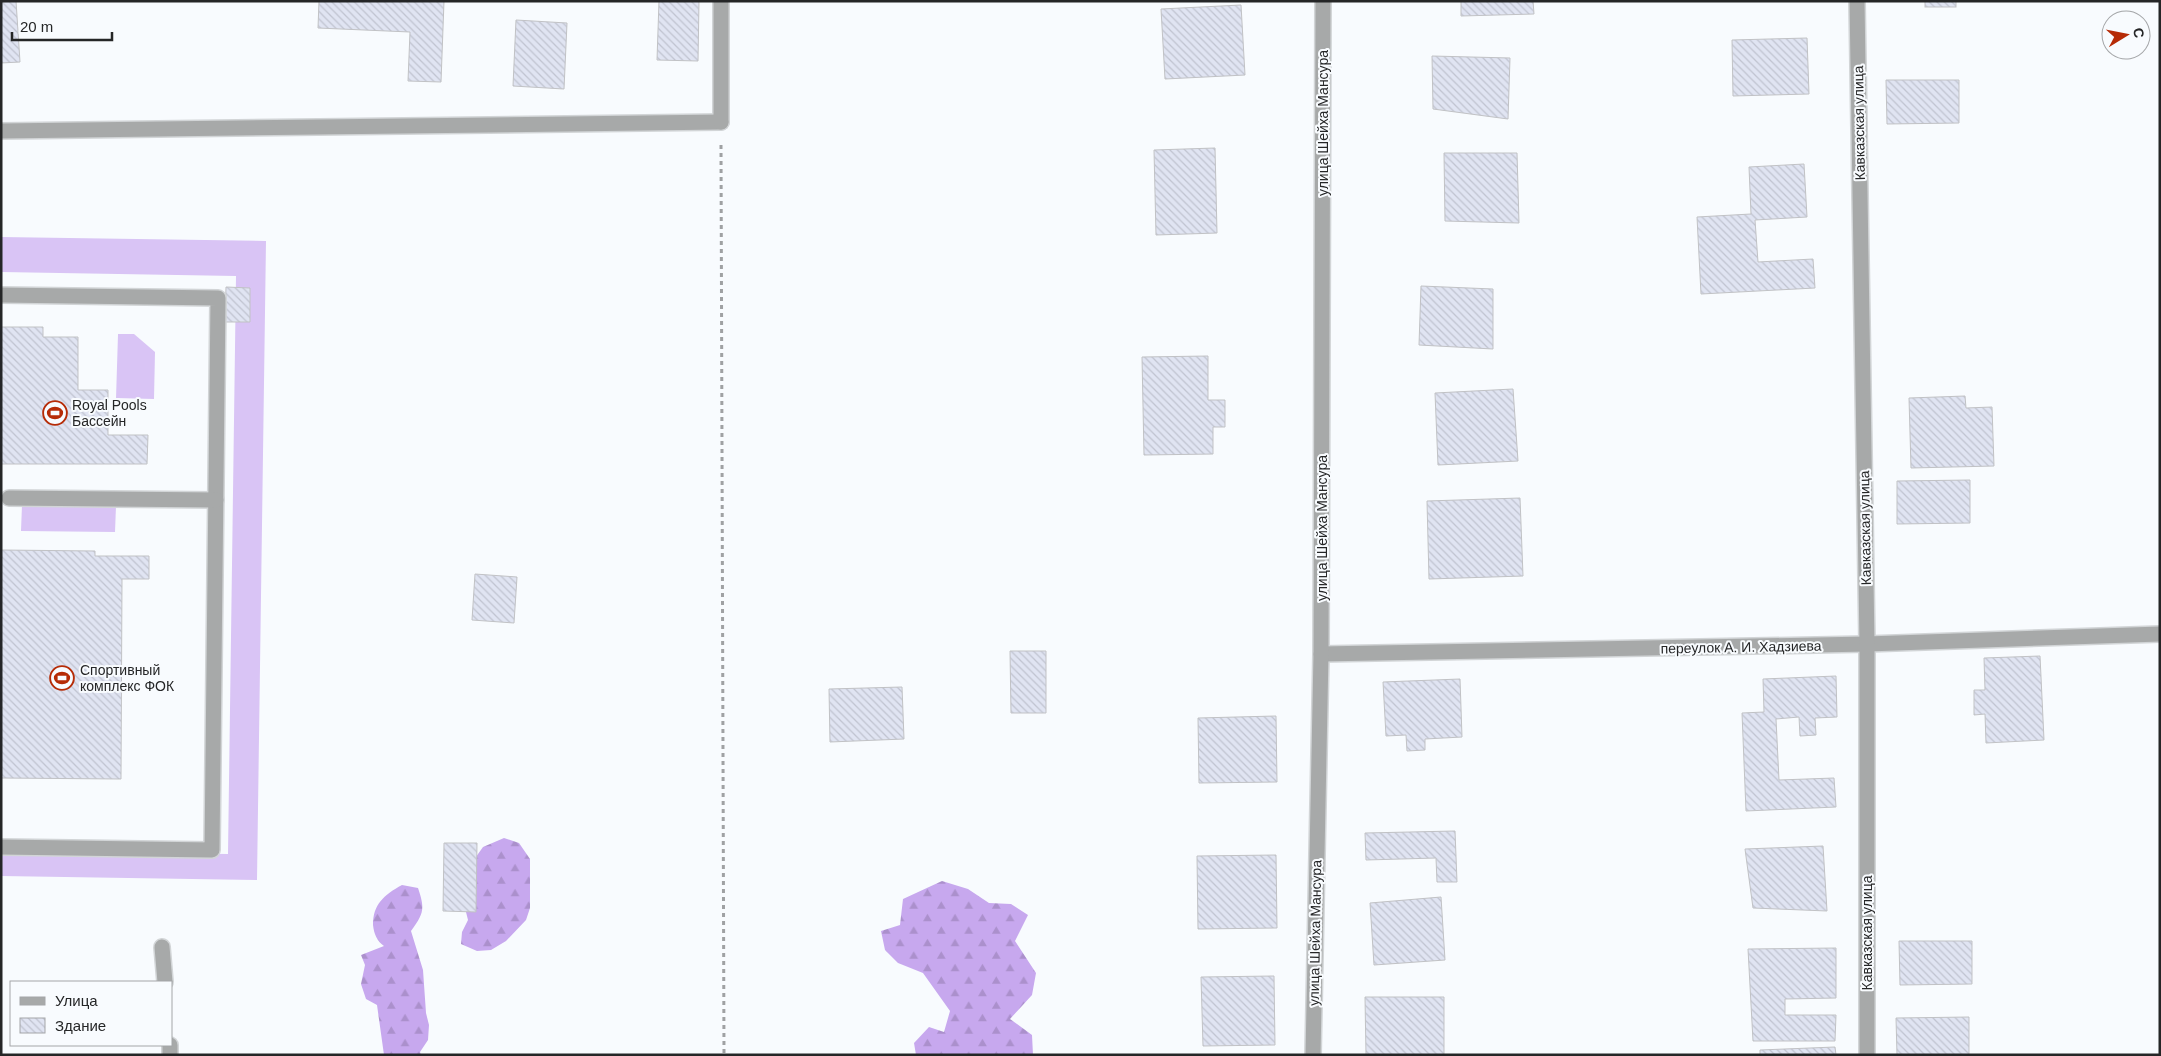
<svg xmlns="http://www.w3.org/2000/svg" width="2161" height="1056" font-family="Helvetica,sans-serif">
  <style>
    .grass { fill: #d9c4f5 }
    .forest { fill: url(#forest-firs) }
    .building { fill: url(#building-back-hatch); stroke: #c1c2c5 }
    .lines { fill: none; stroke-linecap: round; stroke-linejoin: round }
    .lane-casing { stroke: #d2d5d7; stroke-width: 18 }
    .street-casing { stroke: #d2d5d7; stroke-width: 18 }
    .path { stroke: #9fa1a3; stroke-width: 3; stroke-dasharray: 4 4; stroke-linecap: butt }
    .lane { stroke: #a7a9a9; stroke-width: 15 }
    .street { stroke: #a7a9a9; stroke-width: 15 }
    .labels { text-anchor: middle; dominant-baseline: central; stroke-width: 4; stroke-linejoin: round; paint-order: stroke }
    .street-label { font-size: 14px; fill: #252627; stroke: #f8fbfe }
    .poi-label { font-size: 14px; fill: #252627; stroke: #f8fbfe; text-anchor: start }
  </style>
  <defs>
    <pattern id="forest-firs" width="22" height="20" patternUnits="userSpaceOnUse" patternTransform="scale(1.25)"><rect width="22" height="20" fill="#c7a8ee"/><path d="M5 1l3.5 6h-7zM16 11l3.5 6h-7z" fill="#ab90cc"/></pattern>
    <pattern id="building-back-hatch" width="6" height="6" patternUnits="userSpaceOnUse" patternTransform="scale(1.25)"><rect width="6" height="6" fill="#e0e4f2"/><path d="M-1 5l2 2M0 0l6 6M5-1l2 2" fill="none" stroke="#c0c3d0"/></pattern>
  </defs>
  <rect width="100%" height="100%" fill="#f8fbfe"/>
  <g class="grass">
    <path d="M1,237L266,241L257,880L1,876V851L228,854L236,276L1,272Z"/>
    <path d="M118,334H134L155,352L154,399L116,398Z"/>
    <path d="M22,505L116,506L115,532L21,531Z"/>
  </g>
  <g class="forest">
    <path d="M504,838L519,843L530,859V908L526,920L506,941L491,950L477,951L461,944L462,932L468,920L464,904L473,861L483,847Z"/>
    <path d="M942,881L968,889L989,903L1011,904L1028,915L1015,941L1036,973L1032,995L1010,1019L1032,1035L1033,1055H916L914,1043L929,1027L944,1032L950,1011L923,973L898,963L885,950L881,931L900,925L903,899Z"/>
    <path d="M402,885L418,888C425,909 424,913 411,931L423,970L426,1013L429,1025L428,1040L420,1052L421,1055H384L377,1005L366,999L361,984L365,965L361,955L384,946C377,941 374,934 373,925C373,904 384,895 402,885Z"/>
  </g>
  <g class="building">
    <path d="M16,1L20,62L1,63V2Z"/>
    <path d="M319,1H444L441,82L408,81L410,32L318,28Z"/>
    <path d="M659,1H699L698,61L657,60Z"/>
    <path d="M1461,1H1533L1534,14L1461,16Z"/>
    <rect x="1925" y="1" width="31" height="6"/>
    <path d="M1241,5L1245,75L1165,79L1161,9Z"/>
    <path d="M516,20L567,23L564,89L513,86Z"/>
    <path d="M1807,38L1809,94L1733,96L1732,40Z"/>
    <path d="M1432,56L1510,58L1508,119L1433,109Z"/>
    <path d="M1886,80H1959V123L1887,124Z"/>
    <path d="M1215,148L1217,233L1156,235L1154,150Z"/>
    <path d="M1444,153H1517L1519,223L1445,221Z"/>
    <path d="M1804,164L1807,217L1755,220L1758,262L1813,259L1815,288L1701,294L1697,217L1751,214L1749,167Z"/>
    <path d="M1421,286L1493,289V349L1419,345Z"/>
    <path d="M226,287L250,288V322H225Z"/>
    <path d="M1,327H43V337H78V390H108V435H148L147,464H1Z"/>
    <path d="M1208,356V400H1225V427H1213V454L1144,455L1142,357Z"/>
    <path d="M1513,389L1518,461L1438,465L1435,393Z"/>
    <path d="M1965,396L1966,408L1992,407L1994,466L1911,468L1909,398Z"/>
    <path d="M1970,480V523L1897,524V481Z"/>
    <path d="M1520,498L1523,576L1429,579L1427,501Z"/>
    <path d="M1,550L95,551V556H149V579H122L121,779L1,778Z"/>
    <path d="M475,574L517,577L514,623L472,620Z"/>
    <path d="M1010,651H1046V713H1011Z"/>
    <path d="M2040,656L2044,740L1986,743L1985,714L1974,715V690H1985L1984,658Z"/>
    <path d="M1836,676L1837,717L1815,718L1816,735L1800,736L1799,717L1776,719L1779,780L1834,778L1836,807L1746,811L1742,713L1764,712L1763,679Z"/>
    <path d="M1460,679L1462,737L1425,739V750L1407,751L1406,735L1386,736L1383,682Z"/>
    <path d="M902,687L904,739L830,742L829,689Z"/>
    <path d="M1276,716L1277,782L1199,783L1198,718Z"/>
    <path d="M1455,831L1457,882H1437L1436,858L1366,860L1365,833Z"/>
    <path d="M444,843H477L476,912L443,911Z"/>
    <path d="M1823,846L1827,911L1753,908L1745,849Z"/>
    <path d="M1276,855L1277,928L1198,929L1197,856Z"/>
    <path d="M1441,897L1445,960L1374,965L1370,903Z"/>
    <path d="M1899,941H1972V984L1900,985Z"/>
    <path d="M1836,948V998L1785,999V1015H1836L1835,1041H1753L1748,949Z"/>
    <path d="M1274,976L1275,1045L1203,1046L1201,977Z"/>
    <path d="M1365,997H1444V1055H1366Z"/>
    <path d="M1969,1017V1055H1897L1896,1018Z"/>
    <path d="M1835,1047L1836,1055H1760V1050Z"/>
  </g>
  <g class="lines">
    <g class="lane-casing">
      <g id="lane">
        <path d="M1,131L721,122"/>
        <path d="M1,295L218,298L212,850L1,847"/>
        <path d="M9,498L216,500"/>
        <path d="M1321,654L1867,644L2160,634"/>
        <path d="M162,947L165,982"/>
        <path d="M170,1045V1055"/>
      </g>
    </g>
    <g class="street-casing">
      <g id="street">
        <path d="M721,1V122"/>
        <path d="M1857,1L1867,644V1055"/>
        <path d="M1313,1055L1321,654L1323,1"/>
      </g>
    </g>
    <path class="path" d="M721,145L724,1055"/>
    <use href="#lane" class="lane"/>
    <use href="#street" class="street"/>
  </g>
  <defs>
    <g id="stadium-ring" transform="scale(1.25)"><circle r="9.5" fill="#f8fbfe" stroke="#b62b06" stroke-width="1.5"/><path d="M0-5a6.5 5 0 1 0 0 10a6.5 5 0 1 0 0-10ZM-3.5-1.8h7v3.6h-7Z" fill="#b62b06"/></g>
  </defs>
  <g fill-rule="evenodd">
    <use href="#stadium-ring" x="55" y="413"/>
    <use href="#stadium-ring" x="62" y="678"/>
  </g>
  <g class="labels">
    <g class="street-label">
      <text transform="translate(1323 123) rotate(-90)">улица Шейха Мансура</text>
      <text transform="translate(1859 123) rotate(-91)">Кавказская улица</text>
      <text transform="translate(1322 528) rotate(-90)">улица Шейха Мансура</text>
      <text transform="translate(1865 528) rotate(-91)">Кавказская улица</text>
      <text transform="translate(1741 647) rotate(-1)">переулок А. И. Хадзиева</text>
      <text transform="translate(1315 933) rotate(-89)">улица Шейха Мансура</text>
      <text transform="translate(1867 933) rotate(-90)">Кавказская улица</text>
    </g>
    <g class="poi-label">
      <text x="72" y="405">Royal Pools<tspan x="72" dy="16">Бассейн</tspan></text>
      <text x="80" y="670">Спортивный<tspan x="80" dy="16">комплекс ФОК</tspan></text>
    </g>
  </g>
  <rect width="2161" height="1056" fill="none" stroke="#252627" stroke-width="5"/>
  <rect x="10" y="981" width="162" height="65" fill="#f8fbfe" stroke="#a4a6a8"/>
  <rect x="20" y="997" width="25" height="8" fill="#a7a9a9" stroke="#a4a6a8"/>
  <text x="55" y="1006" font-size="15" fill="#252627">Улица</text>
  <rect x="20" y="1018" width="25" height="15" fill="url(#building-back-hatch)" stroke="#a4a6a8"/>
  <text x="55" y="1031" font-size="15" fill="#252627">Здание</text>
  <g transform="translate(2126 35) rotate(80)"><circle r="24" fill="#f8fbfe" stroke="#a4a6a8"/>
  <path d="M0-4L9 19L0 12L-9 19Z" fill="#b62b06"/>
  <text y="-8" font-size="14" font-weight="bold" text-anchor="middle" fill="#252627">С</text>
  </g>
  <path d="M12 32v8h100v-8" fill="none" stroke="#252627" stroke-width="2.5"/>
  <text x="20" y="32" font-size="15" fill="#252627" stroke="#f8fbfe" stroke-width="4" paint-order="stroke">20 m</text>
</svg>
